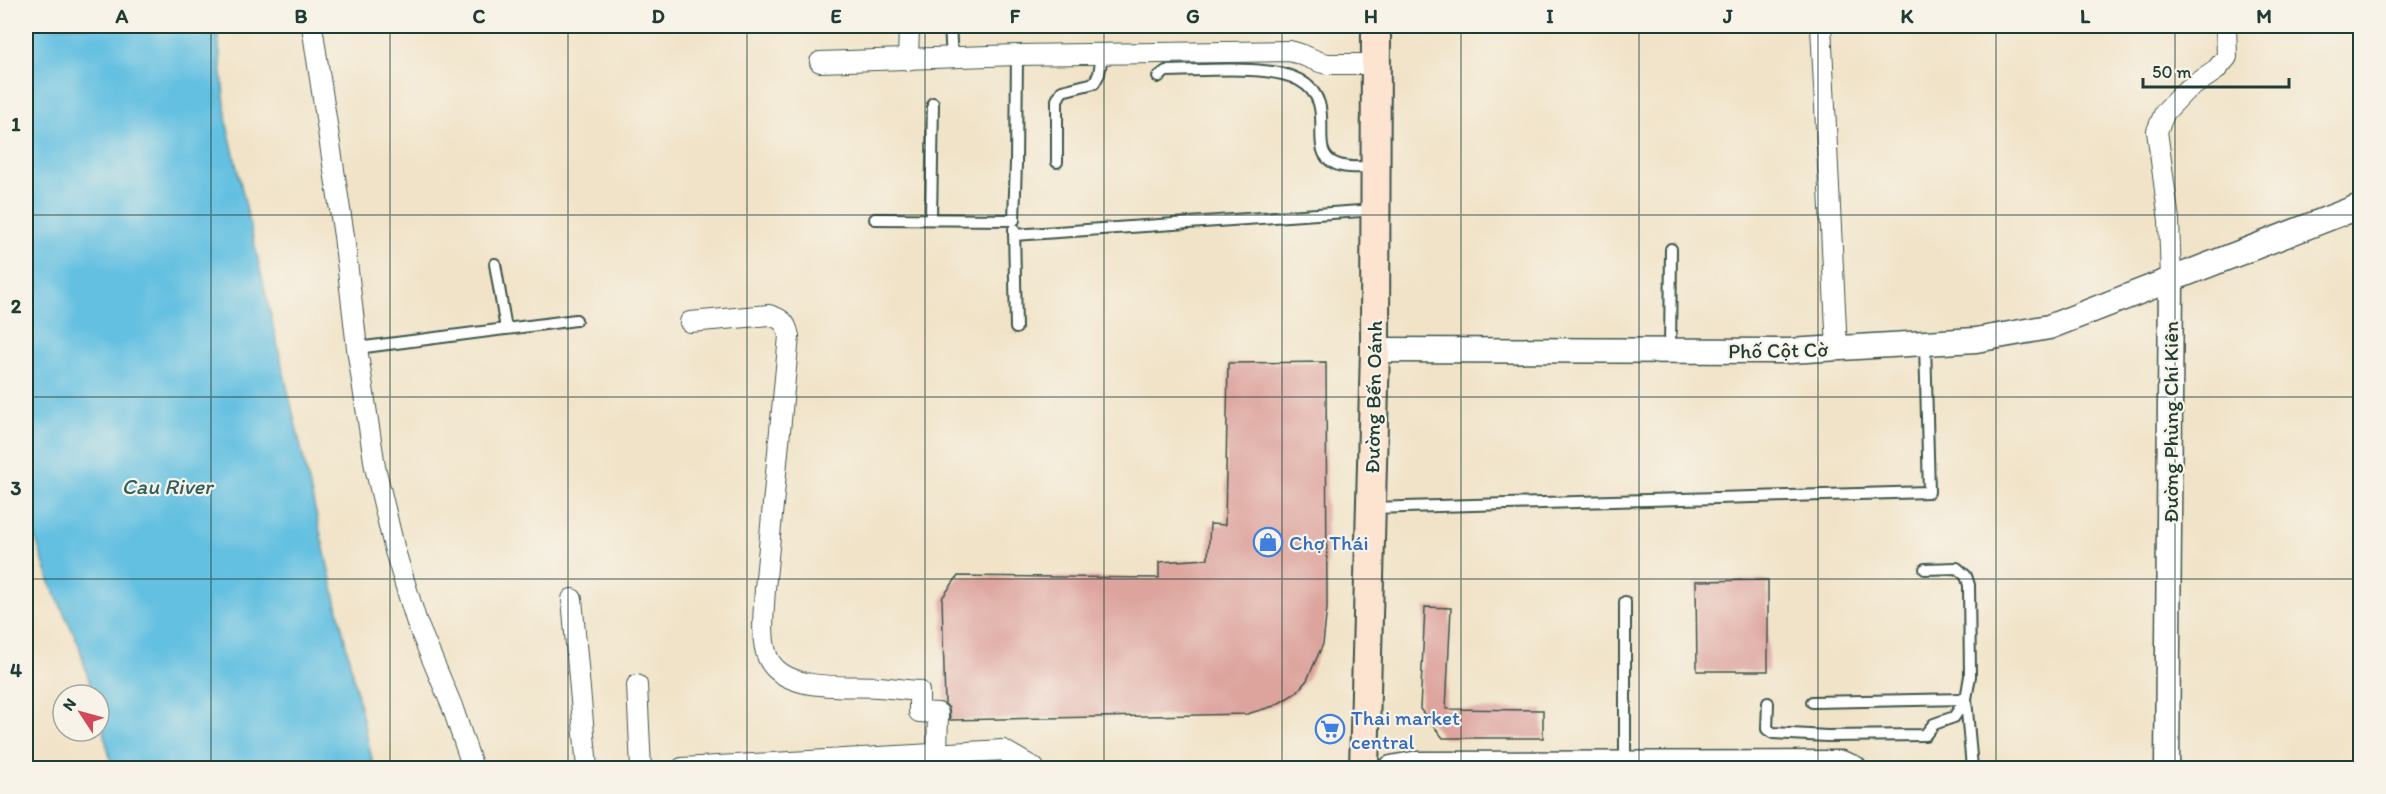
<svg xmlns="http://www.w3.org/2000/svg" width="2386" height="794" font-family="Itim,sans-serif">
  <style>
    .water { fill: #63c0e1; stroke: #417e8a; stroke-width: 1.5 }
    .building { fill: #dda49e }
    .lines { fill: none; stroke-linecap: round; stroke-linejoin: round }
    .service-casing { stroke: #3e564a; stroke-width: 14 }
    .minor-casing { stroke: #3e564a; stroke-width: 22 }
    .tertiary-casing { stroke: #3e564a; stroke-width: 27 }
    .secondary-casing { stroke: #3e564a; stroke-width: 32 }
    .service { stroke: #fff; stroke-width: 10 }
    .minor { stroke: #fff; stroke-width: 20 }
    .tertiary { stroke: #fff; stroke-width: 24 }
    .secondary { stroke: #fde4d1; stroke-width: 28 }
    .grid { fill: none; stroke: #1f3d34; stroke-width: 1.5; stroke-opacity: 0.55 }
    .labels { text-anchor: middle; dominant-baseline: central; stroke-width: 4.5; stroke-linejoin: round; paint-order: stroke }
    .street-label { font-size: 21px; fill: #1f3d34; stroke: #f7f3e8 }
    .shop-label { font-size: 21px; fill: #366cbe; stroke: #f7f3e8; text-anchor: start }
    .water-label { font-size: 22px; font-style: italic; fill: #305e5f; stroke: #f7f3e8 }
    .neatline { fill: none; stroke: #1f3d34; stroke-width: 2 }
    .grid-label { font-size: 20px; text-anchor: middle; font-weight: bold; fill: #1f3d34 }
  </style>
  <rect width="100%" height="100%" fill="#f7f3e8"/>
  <filter id="ink" filterUnits="userSpaceOnUse"><feTurbulence type="fractalNoise" baseFrequency=".0167" numOctaves="2"/><feDisplacementMap in="SourceGraphic" scale="12" xChannelSelector="R" yChannelSelector="G"/><feConvolveMatrix kernelMatrix="1 2 1 2 8 2 1 2 1" color-interpolation-filters="sRGB"/></filter>
  <filter id="wash" filterUnits="userSpaceOnUse"><feTurbulence type="fractalNoise" baseFrequency=".008" numOctaves="4" result="noise"/><feDisplacementMap in="SourceGraphic" scale="24" xChannelSelector="R" yChannelSelector="G"/><feGaussianBlur stdDeviation="1.35" result="paint"/><feColorMatrix in="noise" values="0 0 0 0 0 0 0 0 0 0 0 0 0 0 0 0 0 1.4 0 .05"/><feComposite in="paint" operator="in"/></filter>
  <g filter="url(#wash)">
    <rect width="100%" height="100%" fill="#f1e3c8"/>
    <path class="water" d="M26,26H217L227,124L374,768H113L99,716V695H93L79,645L50,583L29,517L26,487Z"/>
    <g id="blocks">
      <g class="building">
        <path d="M1326,362L1327,608L1323,644L1307,680L1296,693L1274,706L1247,714L950,720L949,708L945,704L942,598L958,576L1159,578V562L1208,559L1210,524L1225,525L1228,363Z"/>
        <path d="M1768,580V671H1697L1696,581Z"/>
        <path d="M1425,607L1451,608L1446,709L1543,710V738H1443L1420,709Z"/>
      </g>
    </g>
  </g>
  <g filter="url(#ink)">
    <use href="#blocks" fill-opacity="0" stroke="#3e564a" stroke-width="1.5"/>
    <g class="lines">
      <g class="service-casing">
        <g id="service">
          <path d="M950,26L952,59"/>
          <path d="M1158,77L1166,71C1201,71 1270,64 1299,80C1341,103 1305,149 1334,163C1345,169 1362,167 1375,167"/>
          <path d="M1057,162V100L1062,91L1094,83L1099,74L1102,55"/>
          <path d="M931,218L933,103"/>
          <path d="M875,219L1014,220L1016,163L1017,55"/>
          <path d="M1014,229L1016,328"/>
          <path d="M1014,235L1375,210"/>
          <path d="M495,264L506,329"/>
          <path d="M357,348L576,320"/>
          <path d="M1670,351L1671,249"/>
          <path d="M1371,508L1929,492L1925,343"/>
          <path d="M1925,569L1957,568L1966,576L1969,585L1970,676L1966,699L1972,768"/>
          <path d="M1812,702L1966,699"/>
          <path d="M1768,703L1767,729L1773,733L1827,736L1925,735L1934,724L1954,717L1966,699"/>
          <path d="M1625,763V602"/>
        </g>
      </g>
      <g class="minor-casing">
        <g id="minor">
          <path d="M312,26L344,236L357,348L375,467L395,551L417,623L452,706L473,768"/>
          <path d="M1821,26L1837,349"/>
          <path d="M908,60L909,26"/>
          <path d="M820,62L1017,55L1289,51C1303,53 1314,62 1328,64H1376"/>
          <path d="M2171,279L2169,220L2157,131L2165,112L2184,92L2215,71L2227,57L2226,26"/>
          <path d="M690,322L769,315C782,319 786,322 789,336L765,589C764,609 760,640 768,658C784,693 847,685 878,687C892,688 906,690 919,691V712L938,713L937,754"/>
          <path d="M572,599L587,768"/>
          <path d="M637,685L641,768"/>
          <path d="M682,768L1003,750L1034,768"/>
        </g>
      </g>
      <g class="tertiary-casing">
        <g id="tertiary">
          <path d="M1375,350L1789,351L1976,340L2049,327L2360,206"/>
          <path d="M1391,768L1413,764L1841,763L1854,768"/>
          <path d="M2167,768L2171,279"/>
        </g>
      </g>
      <g class="secondary-casing">
        <path id="secondary" d="M1364,768L1375,350L1376,26"/>
      </g>
      <use href="#service" class="service"/>
      <use href="#minor" class="minor"/>
      <use href="#tertiary" class="tertiary"/>
      <use href="#secondary" class="secondary"/>
    </g>
  </g>
  <path class="grid" d="M211,26V768M390,26V768M568,26V768M747,26V768M925,26V768M1104,26V768M1282,26V768M1461,26V768M1639,26V768M1818,26V768M1996,26V768M2175,26V768M26,215H2360M26,397H2360M26,579H2360"/>
  <defs>
    <g id="shop-ring" transform="scale(1.5)"><circle r="9.5" fill="#f7f3e8" stroke="#3f7fe0" stroke-width="1.5"/><path d="M-5-2.5h2.3a2.7 3.5 0 0 1 5.4 0H5L5.5 6h-11ZM-1.5-2.5h3a1.5 2.3 0 0 0-3 0Z" fill="#3f7fe0"/></g>
    <g id="supermarket-ring" transform="scale(1.5)"><circle r="9.5" fill="#f7f3e8" stroke="#3f7fe0" stroke-width="1.5"/><path d="M-6-5.5h2.5l.6 2H6L4.5 2H-2.5L-4.4-4H-6ZM-1.5 3.2a1.3 1.3 0 1 0 .1 0ZM3 3.2a1.3 1.3 0 1 0 .1 0Z" fill="#3f7fe0"/></g>
  </defs>
  <g fill-rule="evenodd">
    <use href="#shop-ring" x="1268" y="542"/>
    <use href="#supermarket-ring" x="1330" y="729"/>
  </g>
  <g class="labels">
    <g class="street-label">
      <text transform="translate(1778 350) rotate(-1)">Phố Cột Cờ</text>
      <text transform="translate(1373 397) rotate(-89)">Đường Bến Oánh</text>
      <text transform="translate(2170 422) rotate(-90)">Đường Phùng Chí Kiên</text>
    </g>
    <g class="shop-label">
      <text x="1289" y="542">Chợ Thái</text>
      <text x="1351" y="717">Thai market<tspan x="1351" dy="24">central</tspan></text>
    </g>
    <g class="water-label">
      <text x="167" y="486">Cau River</text>
    </g>
  </g>
  <rect width="2386" height="794" fill="none" stroke="#f7f3e8" stroke-width="66"/>
  <g transform="translate(81 713) rotate(306)"><circle r="28" fill="#f7f3e8" stroke="#a1aaa0" stroke-width="1.5"/>
  <path d="M0-4.5L10 22L0 15L-10 22Z" fill="#d1495b"/>
  <text y="-9" font-size="16" font-weight="bold" text-anchor="middle" fill="#1f3d34">N</text>
  </g>
  <path d="M2143 78v9h146v-9" fill="none" stroke="#1f3d34" stroke-width="3"/>
  <text x="2152" y="78" font-size="18" fill="#1f3d34" stroke="#f7f3e8" stroke-width="4.5" paint-order="stroke">50 m</text>
  <rect x="33" y="33" width="2320" height="728" class="neatline"/>
  <g class="grid-label">
    <text x="122" y="23">A</text>
    <text x="301" y="23">B</text>
    <text x="479" y="23">C</text>
    <text x="658" y="23">D</text>
    <text x="836" y="23">E</text>
    <text x="1015" y="23">F</text>
    <text x="1193" y="23">G</text>
    <text x="1371" y="23">H</text>
    <text x="1550" y="23">I</text>
    <text x="1728" y="23">J</text>
    <text x="1907" y="23">K</text>
    <text x="2085" y="23">L</text>
    <text x="2264" y="23">M</text>
    <text x="16" y="131">1</text>
    <text x="16" y="313">2</text>
    <text x="16" y="495">3</text>
    <text x="16" y="677">4</text>
  </g>
</svg>
